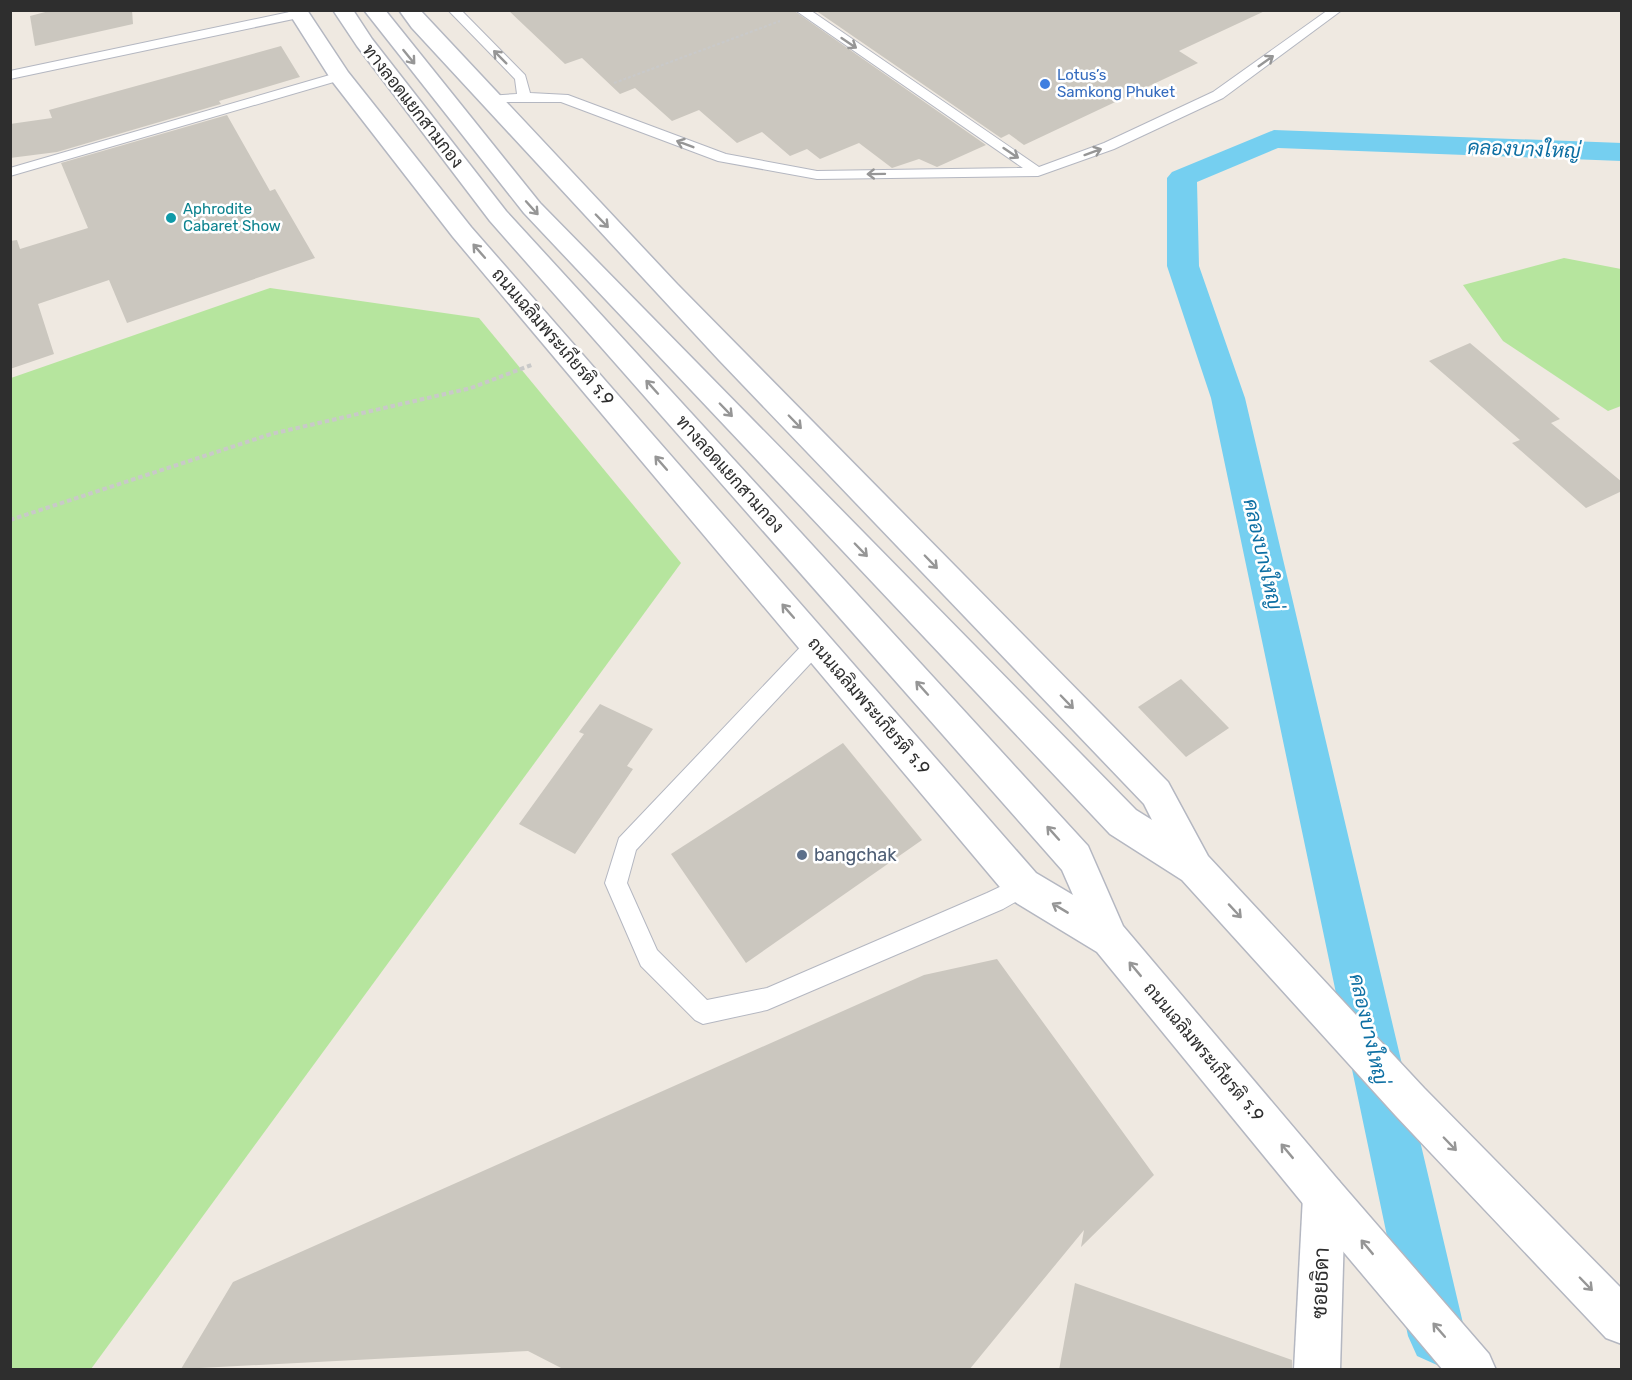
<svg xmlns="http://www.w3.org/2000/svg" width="1632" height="1380" font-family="Rubik,Sarabun,sans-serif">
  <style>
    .green { fill: #b6e59e }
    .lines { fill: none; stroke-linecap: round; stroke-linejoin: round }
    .canal { fill: #75cff0; fill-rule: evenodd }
    .building { fill: #cbc7bf }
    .service-casing { stroke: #b4b7c1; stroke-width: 2 }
    .minor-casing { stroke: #b4b7c1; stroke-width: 3 }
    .secondary-casing { stroke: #b4b7c1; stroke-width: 3 }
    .path-far1 { stroke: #c9c9c9; stroke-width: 2; stroke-dasharray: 3 2; stroke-linecap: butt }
    .path { stroke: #c9c9c9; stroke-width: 4; stroke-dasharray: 4.5 3; stroke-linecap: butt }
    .service { fill: #fff; fill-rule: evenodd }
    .minor { fill: #fff; fill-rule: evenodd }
    .secondary { fill: #fff; fill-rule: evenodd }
    .oneway { stroke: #969696 }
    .shop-dot { fill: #3f7fe0; stroke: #fff; stroke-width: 2 }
    .culture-dot { fill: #0f9aa8; stroke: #fff; stroke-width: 2 }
    .service-dot { fill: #5c6f8a; stroke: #fff; stroke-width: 2 }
    .labels { text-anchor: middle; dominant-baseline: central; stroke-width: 5; stroke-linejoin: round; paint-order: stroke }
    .far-shop-label { font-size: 15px; fill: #366cbe; stroke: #fff; text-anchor: start }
    .far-culture-label { font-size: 15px; fill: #0d838f; stroke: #fff; text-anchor: start }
    .street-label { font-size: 18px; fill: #2e2e2e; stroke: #fff }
    .service-label { font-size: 18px; fill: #4e5e75; stroke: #fff; text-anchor: start }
    .water-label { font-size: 20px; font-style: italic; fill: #0d6fa3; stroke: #fff }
    .near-street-label { font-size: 21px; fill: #2e2e2e; stroke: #fff }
  </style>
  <rect width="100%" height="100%" fill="#efe9e1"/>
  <g class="green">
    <path d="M1564,258L1621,269V406L1608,411L1503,341L1463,285Z"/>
    <path d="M270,288L479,318L681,563L91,1369H11V378Z"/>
  </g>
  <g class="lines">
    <path class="canal" d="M1274,130L1622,143V161L1278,148L1197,182L1199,266L1245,398L1466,1336L1457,1356L1437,1365L1417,1356L1408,1336L1211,398L1167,266V178L1172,172Z"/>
  </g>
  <g class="building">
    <path d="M53,10H132L133,24L35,46L30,16Z"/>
    <path d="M508,10H793L986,145L937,167L919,159L892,168L859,143L820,159L807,149L790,156L762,132L737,143L699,110L672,121L635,88L620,94L582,58L565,64Z"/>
    <path d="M815,10H1267L1179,51L1198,63L1024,145L1009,134L1001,138Z"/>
    <path d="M281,46L300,77L219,101L221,104L57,152L10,158V124L52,118L49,110Z"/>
    <path d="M227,115L270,191L275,189L315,258L127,323L109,280L38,304L54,354L10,369V241L17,240L20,249L88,228L61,163Z"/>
    <path d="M1470,343L1560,419L1551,423L1622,482V491L1586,508L1512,443L1520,440L1429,361Z"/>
    <path d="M1181,679L1229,728L1186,757L1138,707Z"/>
    <path d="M600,704L653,729L627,766L633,769L575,854L519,824L584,734L579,732Z"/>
    <path d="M843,743L922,840L746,963L671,854Z"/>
    <path d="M997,959L1154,1175L1081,1247L1084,1230L969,1370H565L528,1351L181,1369L233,1282L924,975Z"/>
    <path d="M1075,1283L1292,1360V1370H1059Z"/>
  </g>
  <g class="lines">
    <g class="service-casing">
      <g id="service">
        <path d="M299,10L305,14L303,17L10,79V71Z"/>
        <path d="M448,10H461L525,75L530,93L568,95L726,154L817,171L1023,168L795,10H810L1039,167L1104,143L1213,92L1328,10H1342L1223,98L1114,149L1038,176L817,179L718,161L561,102H488L487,99L488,96L517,94L515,79Z"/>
        <path d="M340,72L346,76L344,79L10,176V168Z"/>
        <path d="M816,636L823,638L825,644L823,650L636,850L627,883L657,950L707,1000L767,988L987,893L1023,876L1031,879L1034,886L1031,893L1003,909L767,1010L703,1024L695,1020L641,966L605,883L619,838L809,638Z"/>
      </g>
    </g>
    <g class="minor-casing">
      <path id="minor" d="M1324,1175L1339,1181L1345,1196L1340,1370H1294L1303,1196L1309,1181Z"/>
    </g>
    <g class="secondary-casing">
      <g id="secondary">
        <path d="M287,10H307L348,72L471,227L1036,873L1073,895L1062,870L490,221L357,46L333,10H353L372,39L506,211L1088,846L1123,926L1339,1181L1489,1354L1496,1370H1443L1309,1211L1097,952L1010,899L453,237L332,81Z"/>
        <path d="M364,10H385L540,203L1136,810L1152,820L1144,804L719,360L412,28L399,10H420L677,284L1168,782L1208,856L1424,1088L1622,1289V1344L1606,1338L1396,1116L1182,880L1110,834L524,213Z"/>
      </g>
    </g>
    <path class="path-far1" d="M614,83L780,21"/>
    <path class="path" d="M10,520L271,434L471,388L534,364"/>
    <use href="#service" class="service"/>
    <use href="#minor" class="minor"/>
    <use href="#secondary" class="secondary"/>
  </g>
  <defs><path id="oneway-shaft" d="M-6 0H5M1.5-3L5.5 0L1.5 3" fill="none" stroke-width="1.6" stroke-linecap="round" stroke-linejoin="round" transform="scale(1.5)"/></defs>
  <g class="oneway">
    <use href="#oneway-shaft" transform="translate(849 43) rotate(34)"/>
    <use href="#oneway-shaft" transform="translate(409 57) rotate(51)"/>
    <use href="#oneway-shaft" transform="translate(500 57) rotate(-135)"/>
    <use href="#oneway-shaft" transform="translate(1266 61) rotate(-35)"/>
    <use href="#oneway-shaft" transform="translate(685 144) rotate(-159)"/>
    <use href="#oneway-shaft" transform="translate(1093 152) rotate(-20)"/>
    <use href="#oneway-shaft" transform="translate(1011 153) rotate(34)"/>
    <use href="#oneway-shaft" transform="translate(876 174) rotate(179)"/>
    <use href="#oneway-shaft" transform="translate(532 208) rotate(48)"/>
    <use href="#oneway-shaft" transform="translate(602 221) rotate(46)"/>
    <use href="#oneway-shaft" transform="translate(479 251) rotate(-131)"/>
    <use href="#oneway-shaft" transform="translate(652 387) rotate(-132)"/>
    <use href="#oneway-shaft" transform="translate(726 410) rotate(46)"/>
    <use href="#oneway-shaft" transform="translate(795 422) rotate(46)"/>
    <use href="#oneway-shaft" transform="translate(661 463) rotate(-131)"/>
    <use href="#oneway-shaft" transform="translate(861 550) rotate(46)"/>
    <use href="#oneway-shaft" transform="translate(931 562) rotate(46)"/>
    <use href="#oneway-shaft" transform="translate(788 611) rotate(-131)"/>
    <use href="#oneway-shaft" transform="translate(922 688) rotate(-132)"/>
    <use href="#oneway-shaft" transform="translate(1067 702) rotate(46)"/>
    <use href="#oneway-shaft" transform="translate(1053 833) rotate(-132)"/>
    <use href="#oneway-shaft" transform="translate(1060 908) rotate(-149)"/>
    <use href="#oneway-shaft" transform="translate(1235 911) rotate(47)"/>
    <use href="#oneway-shaft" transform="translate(1135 969) rotate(-130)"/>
    <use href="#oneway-shaft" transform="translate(1450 1144) rotate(46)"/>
    <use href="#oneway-shaft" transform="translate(1287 1151) rotate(-130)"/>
    <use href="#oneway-shaft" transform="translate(1367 1247) rotate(-130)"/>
    <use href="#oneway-shaft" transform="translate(1586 1284) rotate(46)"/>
    <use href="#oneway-shaft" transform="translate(1439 1330) rotate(-131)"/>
  </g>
  <circle class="shop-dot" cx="1045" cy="84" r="6"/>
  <circle class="culture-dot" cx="171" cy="218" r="6"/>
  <circle class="service-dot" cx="802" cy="855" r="6"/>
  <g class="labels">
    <g class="far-shop-label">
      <text x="1057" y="75">Lotus’s<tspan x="1057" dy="17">Samkong Phuket</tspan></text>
    </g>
    <g class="far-culture-label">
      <text x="183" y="209">Aphrodite<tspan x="183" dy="17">Cabaret Show</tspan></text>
    </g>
    <g class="street-label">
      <text transform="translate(413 106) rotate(52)">ทางลอดแยกสามกอง</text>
      <text transform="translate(553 337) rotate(49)">ถนนเฉลิมพระเกียรติ ร.9</text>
      <text transform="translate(730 474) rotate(48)">ทางลอดแยกสามกอง</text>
      <text transform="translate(869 706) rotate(49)">ถนนเฉลิมพระเกียรติ ร.9</text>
      <text transform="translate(1204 1052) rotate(50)">ถนนเฉลิมพระเกียรติ ร.9</text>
    </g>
    <g class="service-label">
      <text x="814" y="855">bangchak</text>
    </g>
    <g class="water-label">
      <text transform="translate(1524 149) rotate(2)">คลองบางใหญ่</text>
      <text transform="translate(1263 554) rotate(77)">คลองบางใหญ่</text>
      <text transform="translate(1369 1029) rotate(77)">คลองบางใหญ่</text>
    </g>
    <g class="near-street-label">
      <text transform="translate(1320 1283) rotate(-88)">ซอยธิดา</text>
    </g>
  </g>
  <rect width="1632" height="1380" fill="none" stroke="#2e2e2e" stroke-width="24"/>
</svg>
